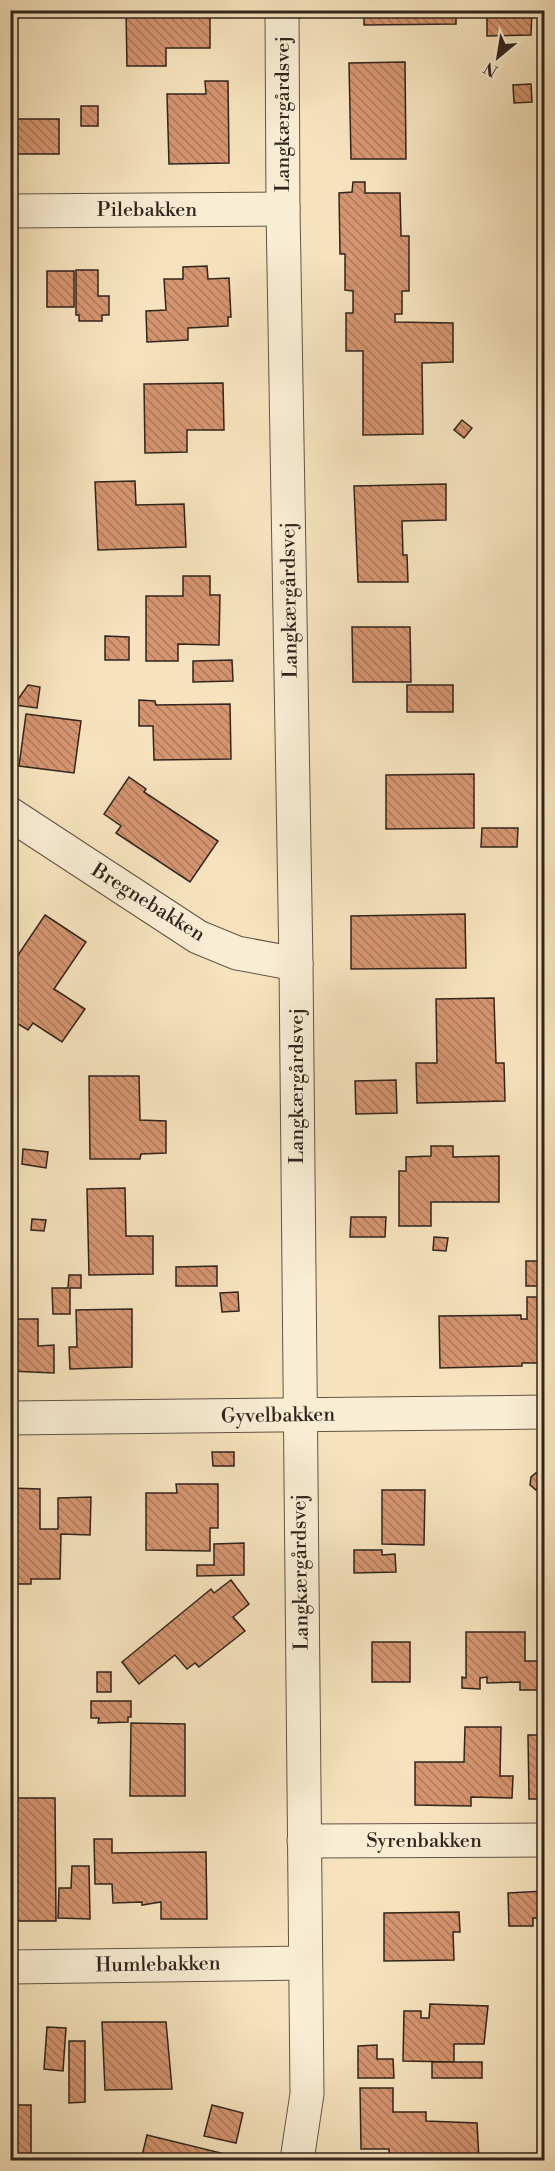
<svg xmlns="http://www.w3.org/2000/svg" width="555" height="2171" font-family="'Libre Bodoni',serif">
  <style>
    .building { fill: url(#building-back-hatch); stroke: #31251d; stroke-width: 1.5 }
    .lines { fill: none; stroke-linecap: round; stroke-linejoin: round }
    .minor-casing { stroke: #625445; stroke-width: 35 }
    .minor { stroke: #f9edd4; stroke-width: 33 }
    .labels { text-anchor: middle; dominant-baseline: central; stroke-width: 4.5; stroke-linejoin: round; paint-order: stroke }
    .street-label { font-size: 20px; fill: #31251d; stroke: #f9edd4 }
  </style>
  <defs>
    <pattern id="building-back-hatch" width="6" height="6" patternUnits="userSpaceOnUse" patternTransform="scale(1.5)"><rect width="6" height="6" fill="#d59570"/><path d="M-1 5l2 2M0 0l6 6M5-1l2 2" fill="none" stroke="#ad795b"/></pattern>
  </defs>
  <rect width="100%" height="100%" fill="#f6e3bd"/>
  <filter id="stains"><feTurbulence type="fractalNoise" baseFrequency=".00333" numOctaves="4"/><feColorMatrix values="0 0 0 0 .2 0 0 0 0 .09 0 0 0 0 .02 0 0 0 .5 -.17"/></filter>
  <radialGradient id="worn" r=".72"><stop offset=".6" stop-color="#630" stop-opacity="0"/><stop offset="1" stop-color="#630" stop-opacity=".3"/></radialGradient>
  <g class="building">
    <path d="M126,10H210V48H166V66H127Z"/>
    <path d="M364,10H456V24L364,25Z"/>
    <path d="M487,10H532L531,35L487,36Z"/>
    <path d="M405,62L406,159H351L349,63Z"/>
    <path d="M10,72L11,119H59V154H14L13,163H10Z"/>
    <path d="M205,81H228L229,163L169,164L167,94H206Z"/>
    <path d="M531,84L532,102L514,103L513,85Z"/>
    <rect x="81" y="106" width="17" height="20"/>
    <path d="M353,182H365V193H400L401,236H409V291H402V314H395V322L453,323V362L422,363L423,434L363,435V351H346V313H353V291L345,290V254H340L339,193L352,192Z"/>
    <path d="M207,266L208,279L229,278L231,317H228V326L188,328V340L147,342L146,311L166,310L164,279H183V267Z"/>
    <path d="M76,270H98V296H109V315H102V321H79V315H76Z"/>
    <rect x="47" y="271" width="27" height="36"/>
    <path d="M223,383L224,430H187V452L145,453L144,384Z"/>
    <path d="M462,420L472,428L464,438L454,430Z"/>
    <path d="M135,481L136,505L184,504L186,547L98,550L95,482Z"/>
    <path d="M446,484V520L402,521L403,555H407L408,582H358L354,486Z"/>
    <path d="M183,576H210V595H220L219,645L178,644V661H146V596H183Z"/>
    <path d="M352,627H410L411,682H353Z"/>
    <path d="M105,636L129,637V660H105Z"/>
    <path d="M232,660L233,681L193,682V661Z"/>
    <path d="M28,685L40,687L37,708L14,705Z"/>
    <rect x="407" y="685" width="46" height="27"/>
    <path d="M139,700L155,701L156,705L230,704L231,759L154,760L153,726H139Z"/>
    <path d="M26,714L81,721L74,773L19,766Z"/>
    <path d="M474,774V828L386,829V775Z"/>
    <path d="M129,777L146,789L144,792L218,841L190,882L116,833L121,826L104,814Z"/>
    <path d="M482,828H518L517,847H481Z"/>
    <path d="M465,914L466,968L351,969V916Z"/>
    <path d="M45,915L86,942L54,989L85,1009L62,1042L33,1023L28,1030L10,1019V967Z"/>
    <path d="M494,998L496,1063H504L505,1101L417,1103L416,1063H437L436,999Z"/>
    <path d="M89,1076H139L140,1120L166,1121V1153L141,1154L140,1159H90Z"/>
    <path d="M396,1080L397,1113L356,1114L355,1081Z"/>
    <path d="M431,1146H453V1157L499,1156V1202H431V1226H399V1171H406V1157L431,1156Z"/>
    <path d="M23,1149L48,1152L46,1168L22,1164Z"/>
    <path d="M125,1188L126,1236H153V1274L89,1275L87,1189Z"/>
    <path d="M351,1217H386L385,1237H350Z"/>
    <path d="M32,1219L46,1220L44,1231L31,1230Z"/>
    <path d="M434,1237L448,1238L446,1251L433,1250Z"/>
    <rect x="526" y="1261" width="17" height="25"/>
    <path d="M217,1266V1286H176V1267Z"/>
    <path d="M69,1275H81V1288H70V1314H53L52,1288H68Z"/>
    <path d="M238,1292L239,1311L222,1312L220,1293Z"/>
    <path d="M527,1297H544V1363H522V1366L440,1368L439,1316L521,1315V1319H527Z"/>
    <path d="M132,1309V1367L70,1369L69,1347H77L76,1310Z"/>
    <path d="M10,1319H38V1346L54,1345V1373L10,1371Z"/>
    <path d="M212,1452H234V1466H213Z"/>
    <path d="M537,1472L544,1473V1486L536,1490L530,1485L531,1477Z"/>
    <path d="M176,1484H218V1528H210V1551L146,1550V1493H177Z"/>
    <path d="M10,1488L40,1489V1529H58V1498L91,1497L90,1535L61,1534L60,1579H31V1584H10Z"/>
    <path d="M382,1490H425L424,1545L382,1544Z"/>
    <path d="M244,1543V1575L197,1576V1565H214V1544Z"/>
    <path d="M354,1550H382V1555L395,1554L396,1572L354,1573Z"/>
    <path d="M231,1580L249,1604L233,1617L245,1631L199,1667L195,1663L187,1669L175,1655L139,1684L122,1662L211,1589L214,1593Z"/>
    <path d="M466,1632H525V1661H544V1690H520V1682L487,1683V1677L480,1678V1689L462,1688V1677L466,1678Z"/>
    <rect x="372" y="1642" width="38" height="40"/>
    <rect x="97" y="1672" width="14" height="20"/>
    <path d="M91,1701H131V1717H128V1722L98,1723L99,1718H91Z"/>
    <path d="M131,1723L185,1724V1796H130Z"/>
    <path d="M465,1727H501L500,1776H513L512,1798L471,1797V1806L415,1805V1762H464Z"/>
    <path d="M528,1735H544V1799H529Z"/>
    <path d="M10,1798H55L56,1921H10Z"/>
    <path d="M94,1839H112V1853L206,1852L207,1919H161V1902L142,1905V1902L113,1903L112,1884H95Z"/>
    <path d="M72,1866H89L90,1919L58,1918L59,1888H71Z"/>
    <path d="M544,1891V1918H533V1926H509L508,1893Z"/>
    <path d="M459,1912L460,1932H453L454,1960L384,1961V1913Z"/>
    <path d="M430,2004L488,2006L484,2044H454V2062L403,2061L404,2011H421V2018H429Z"/>
    <path d="M102,2022H166L172,2089L105,2090Z"/>
    <path d="M47,2027L66,2028L63,2071L44,2069Z"/>
    <path d="M69,2041H85V2102L69,2103Z"/>
    <path d="M377,2045V2059H393L394,2078H358V2046Z"/>
    <rect x="432" y="2062" width="50" height="16"/>
    <path d="M360,2088H393V2112H426V2121L477,2123L479,2160H405V2157H389V2149H361Z"/>
    <rect x="10" y="2105" width="21" height="55"/>
    <path d="M212,2105L243,2113L236,2143L204,2136Z"/>
    <path d="M147,2135L229,2155L227,2160H141Z"/>
  </g>
  <g class="lines">
    <g class="minor-casing">
      <g id="minor">
        <path d="M282,10L283,209L296,964L307,2094L297,2160"/>
        <path d="M10,211L283,209"/>
        <path d="M10,814L198,937L237,953L296,964"/>
        <path d="M10,1418L544,1412"/>
        <path d="M304,1841L544,1840"/>
        <path d="M10,1967L305,1963"/>
      </g>
    </g>
    <use href="#minor" class="minor"/>
  </g>
  <g class="labels">
    <g class="street-label">
      <text transform="translate(283 114) rotate(-90)">Langkærgårdsvej</text>
      <text x="147" y="210">Pilebakken</text>
      <text transform="translate(290 600) rotate(-91)">Langkærgårdsvej</text>
      <text transform="translate(148 903) rotate(32)">Bregnebakken</text>
      <text transform="translate(297 1086) rotate(-90)">Langkærgårdsvej</text>
      <text transform="translate(278 1416) rotate(-1)">Gyvelbakken</text>
      <text transform="translate(301 1572) rotate(-91)">Langkærgårdsvej</text>
      <text x="424" y="1841">Syrenbakken</text>
      <text transform="translate(158 1965) rotate(-1)">Humlebakken</text>
    </g>
  </g>
  <rect width="555" height="2171" fill="none" stroke="#f6e3bd" stroke-width="36"/>
  <rect x="12" y="12" width="531" height="2147" fill="none" stroke="#31251d" stroke-width="3"/>
  <rect x="18" y="18" width="519" height="2135" fill="none" stroke="#31251d" stroke-width="1.5"/>
  <g transform="translate(498 57) rotate(210)" stroke="#f9edd4" stroke-width="4.5" paint-order="stroke">
  <path d="M0-4.5L10 22L0 15L-10 22Z" fill="#31251d"/>
  <text y="-9" font-size="16" font-weight="bold" text-anchor="middle" fill="#31251d">N</text>
  </g>
  <rect width="100%" height="100%" filter="url(#stains)"/>
  <rect width="100%" height="100%" fill="url(#worn)"/>
</svg>
